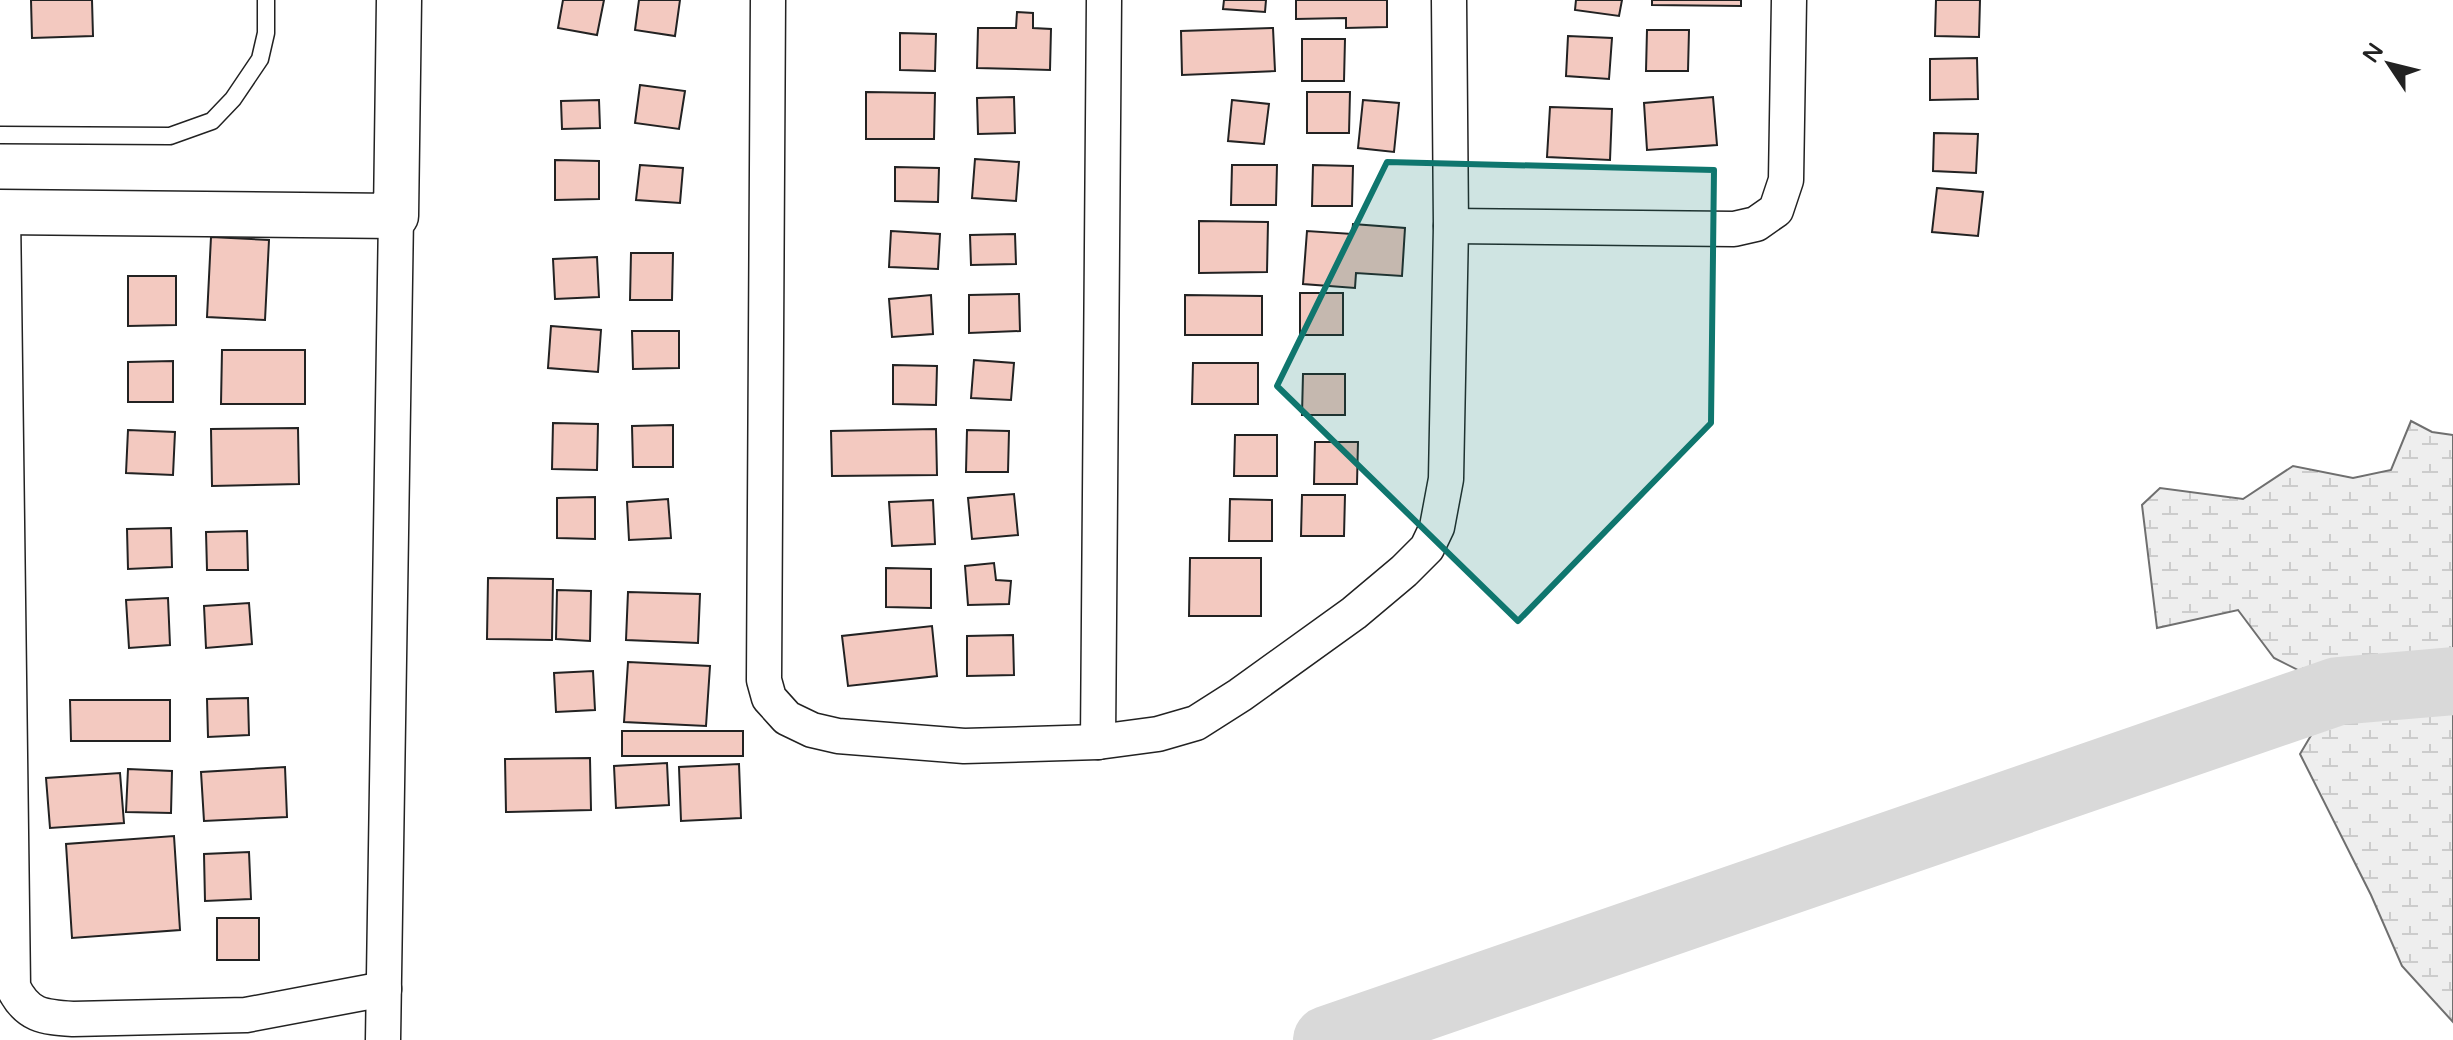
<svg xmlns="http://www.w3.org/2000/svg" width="2453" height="1040" font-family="'Varela Round',sans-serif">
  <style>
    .wetland { fill: url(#wetland-marsh); stroke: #6f6f6f; stroke-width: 2 }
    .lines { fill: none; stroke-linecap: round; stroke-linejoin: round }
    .river { stroke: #d9d9d9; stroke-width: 68 }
    .building { fill: #f3c9c0; stroke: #222; stroke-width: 2 }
    .lane-casing { stroke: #222; stroke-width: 19 }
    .street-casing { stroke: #222; stroke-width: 37 }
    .secondary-casing { stroke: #222; stroke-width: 47 }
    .lane { stroke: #fff; stroke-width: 16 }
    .street { stroke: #fff; stroke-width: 34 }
    .secondary { stroke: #fff; stroke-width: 44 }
    .marked { fill: #0f766e; fill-opacity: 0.2; stroke: #0f766e; stroke-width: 6; stroke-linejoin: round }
  </style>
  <defs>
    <pattern id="wetland-marsh" width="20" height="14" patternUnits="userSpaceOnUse" patternTransform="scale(2)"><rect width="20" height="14" fill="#eee"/><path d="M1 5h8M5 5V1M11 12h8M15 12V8" fill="none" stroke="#ccc"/></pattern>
  </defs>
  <rect width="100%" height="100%" fill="#fff"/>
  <path class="wetland" d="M2411,421L2432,432L2453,435V1022L2402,966L2371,895L2300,754L2338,690L2274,658L2238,610L2157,628L2142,505L2160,488L2243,499L2293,466L2353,478L2391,470Z"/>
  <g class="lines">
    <path class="river" d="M1327,1040L2338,691L2453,681"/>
  </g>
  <g class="building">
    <path d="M31,0H92L93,36L32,38Z"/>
    <path d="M563,0H604L597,35L558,28Z"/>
    <path d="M639,0H680L675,36L635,30Z"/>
    <path d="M1224,0H1266L1265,12L1223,9Z"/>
    <path d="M1296,0H1387V27L1346,28V18L1296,19Z"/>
    <path d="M1576,0H1622L1619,16L1575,10Z"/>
    <path d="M1652,0H1741V6L1652,5Z"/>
    <path d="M1936,0H1980L1979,37L1935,36Z"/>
    <path d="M1017,12L1033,13V28L1051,29L1050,70L977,68L978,28H1016Z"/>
    <path d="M1273,28L1275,71L1182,75L1181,31Z"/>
    <path d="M1647,30H1689L1688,71H1646Z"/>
    <path d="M900,33L936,34L935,71L900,70Z"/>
    <path d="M1568,36L1612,38L1609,79L1566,76Z"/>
    <path d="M1302,39H1345L1344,81H1302Z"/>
    <path d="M1977,58L1978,99L1930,100V59Z"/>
    <path d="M640,85L685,91L679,129L635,123Z"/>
    <path d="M866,92L935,93L934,139H866Z"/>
    <path d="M1307,92H1350L1349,133H1307Z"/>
    <path d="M1014,97L1015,133L978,134L977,98Z"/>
    <path d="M1713,97L1717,145L1647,150L1644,103Z"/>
    <path d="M599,100L600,128L562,129L561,101Z"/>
    <path d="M1232,100L1269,104L1264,144L1228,141Z"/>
    <path d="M1363,100L1399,103L1394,152L1358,148Z"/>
    <path d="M1550,107L1612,109L1610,160L1547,157Z"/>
    <path d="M1934,133L1978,134L1976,173L1933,171Z"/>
    <path d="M975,159L1019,162L1016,201L972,198Z"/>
    <path d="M555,160L599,161V199L555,200Z"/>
    <path d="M640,165L683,168L680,203L636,200Z"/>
    <path d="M1232,165H1277L1276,205H1231Z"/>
    <path d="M1313,165L1353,166L1352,206H1312Z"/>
    <path d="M895,167L939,168L938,202L895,201Z"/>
    <path d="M1937,188L1983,192L1978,236L1932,232Z"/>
    <path d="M1199,221L1268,222L1267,272L1199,273Z"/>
    <path d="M1353,224L1405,228L1402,276L1356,273L1355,288L1303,284L1307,231L1352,234Z"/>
    <path d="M891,231L940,234L938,269L889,267Z"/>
    <path d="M1015,234L1016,264L971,265L970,235Z"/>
    <path d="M211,237L269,240L265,320L207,317Z"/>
    <path d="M631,253H673L672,300H630Z"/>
    <path d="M597,257L599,297L555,299L553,259Z"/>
    <path d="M128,276H176V325L128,326Z"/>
    <rect x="1300" y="293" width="43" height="42"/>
    <path d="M1019,294L1020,331L969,333V295Z"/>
    <path d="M931,295L933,334L892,337L889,299Z"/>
    <path d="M1185,295L1262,296V335H1185Z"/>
    <path d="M551,326L601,330L598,372L548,368Z"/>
    <path d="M632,331H679V368L633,369Z"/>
    <path d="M222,350H305V404H221Z"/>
    <path d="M974,360L1014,363L1011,400L971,398Z"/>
    <path d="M173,361V402H128V362Z"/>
    <path d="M1193,363H1258V404H1192Z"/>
    <path d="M893,365L937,366L936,405L893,404Z"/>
    <path d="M1303,374H1345V415H1302Z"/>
    <path d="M553,423L598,424L597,470L552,469Z"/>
    <path d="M673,425V467H633L632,426Z"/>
    <path d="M298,428L299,484L212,486L211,429Z"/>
    <path d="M936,429L937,475L832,476L831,431Z"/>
    <path d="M128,430L175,432L173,475L126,473Z"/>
    <path d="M967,430L1009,431L1008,472H966Z"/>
    <path d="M1235,435H1277V476H1234Z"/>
    <path d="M1315,442H1358L1357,484H1314Z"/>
    <path d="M1014,494L1018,535L972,539L968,498Z"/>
    <path d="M1302,495H1345L1344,536H1301Z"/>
    <path d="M595,497V539L557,538V498Z"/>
    <path d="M668,499L671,538L629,540L627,502Z"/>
    <path d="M1230,499L1272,500V541H1229Z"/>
    <path d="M933,500L935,544L892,546L889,502Z"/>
    <path d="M171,528L172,567L128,569L127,529Z"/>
    <path d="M247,531L248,570H207L206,532Z"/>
    <path d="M1190,558H1261V616H1189Z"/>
    <path d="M994,563L996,580L1011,581L1009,604L968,605L965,566Z"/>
    <path d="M886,568L931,569V608L886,607Z"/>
    <path d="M488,578L553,579L552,640L487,639Z"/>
    <path d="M557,590L591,591L590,641L556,639Z"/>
    <path d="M628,592L700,594L698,643L626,640Z"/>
    <path d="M168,598L170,645L129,648L126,600Z"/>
    <path d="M249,603L252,644L206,648L204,606Z"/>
    <path d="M932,626L937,676L848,686L842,636Z"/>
    <path d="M1013,635L1014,675L967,676V636Z"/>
    <path d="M628,662L710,666L706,726L624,722Z"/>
    <path d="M593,671L595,710L556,712L554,673Z"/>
    <path d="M248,698L249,735L208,737L207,699Z"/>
    <path d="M70,700H170V741H71Z"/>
    <rect x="622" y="731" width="121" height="25"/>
    <path d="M590,758L591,810L506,812L505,759Z"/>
    <path d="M667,763L669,805L616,808L614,766Z"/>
    <path d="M739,764L741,818L681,821L679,767Z"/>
    <path d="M285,767L287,817L204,821L201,772Z"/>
    <path d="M128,769L172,771L171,813L126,812Z"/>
    <path d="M120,773L124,823L50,828L46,778Z"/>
    <path d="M174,836L180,930L72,938L66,844Z"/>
    <path d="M249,852L251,899L205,901L204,854Z"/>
    <rect x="217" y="918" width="42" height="42"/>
  </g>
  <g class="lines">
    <g class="lane-casing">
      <path id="lane" d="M0,135L170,136L212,121L233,99L260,59L266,33V0"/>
    </g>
    <g class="street-casing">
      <g id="street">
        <path d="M768,0L764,680L769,698L787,718L812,730L838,736L964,746L1098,742L1158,734L1196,723L1240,695L1354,613L1404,571L1427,548L1437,527L1446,479L1451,226L1449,0"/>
        <path d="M3,212L13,987C27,1016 43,1017 73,1019L246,1015L384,989"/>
        <path d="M1451,226L1734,229L1756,224L1776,210L1786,180L1789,0"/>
        <path d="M1098,742L1104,0"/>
        <path d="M383,1040L396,216"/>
      </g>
    </g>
    <g class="secondary-casing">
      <path id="secondary" d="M0,212L396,216L399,0"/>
    </g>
    <use href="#lane" class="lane"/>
    <use href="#street" class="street"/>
    <use href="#secondary" class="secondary"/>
  </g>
  <path class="marked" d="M1387,162L1714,170L1711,423L1518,621L1277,386Z"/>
  <g transform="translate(2389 64) rotate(305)" stroke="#ffffff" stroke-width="6" paint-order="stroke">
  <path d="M0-6L14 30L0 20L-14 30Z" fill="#222222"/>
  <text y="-12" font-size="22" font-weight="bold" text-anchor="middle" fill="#222222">N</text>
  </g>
</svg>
